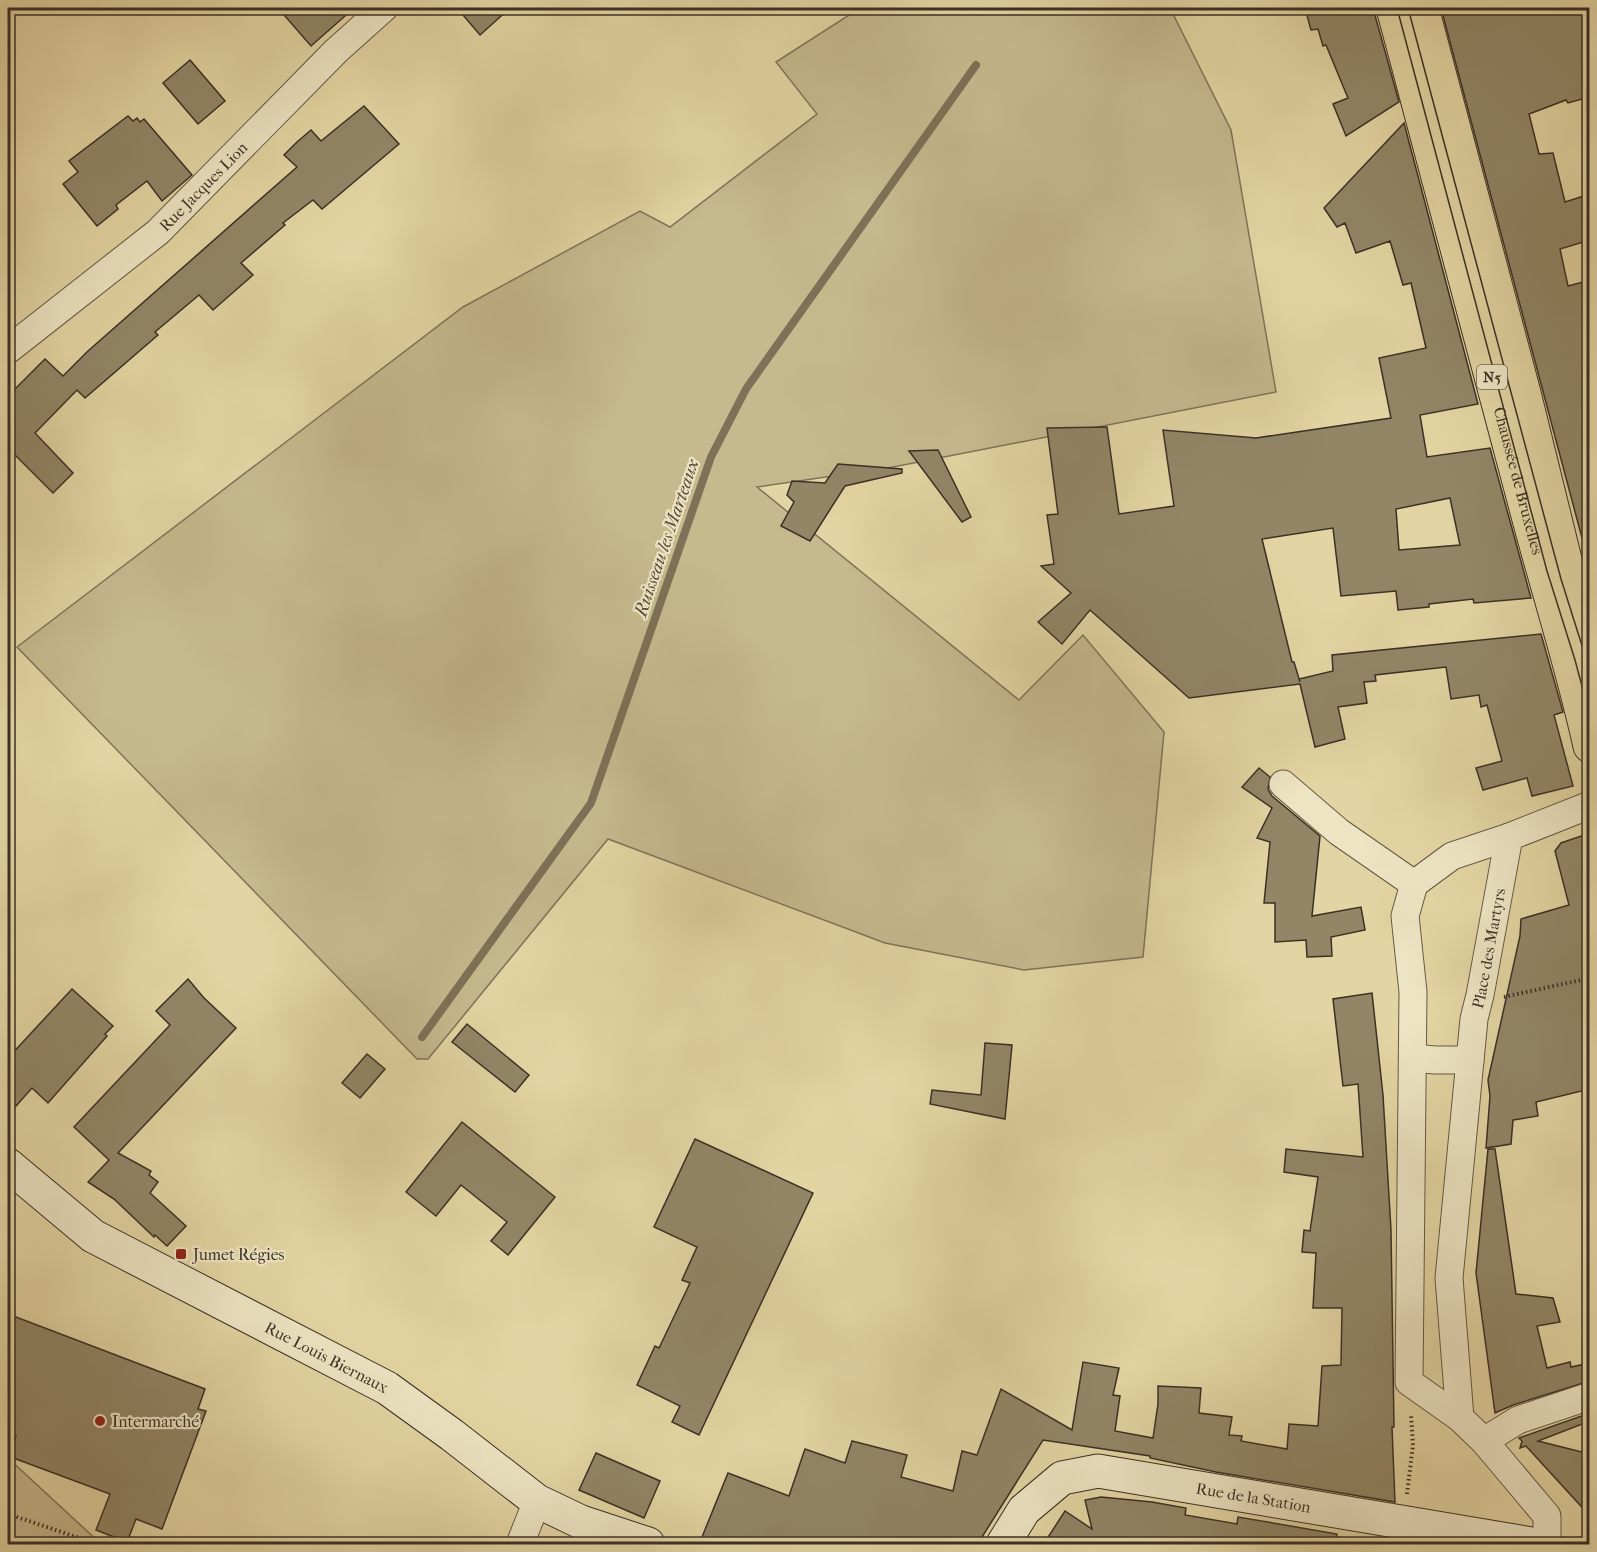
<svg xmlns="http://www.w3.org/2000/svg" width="1597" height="1552" font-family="'IM FELL French Canon',serif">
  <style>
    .green { fill: #c6b98e; stroke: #80745a; stroke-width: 1.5 }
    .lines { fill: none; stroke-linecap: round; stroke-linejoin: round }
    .stream { stroke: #7e7157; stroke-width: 8 }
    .building { fill: #928667; stroke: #3b3026; stroke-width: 1.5; fill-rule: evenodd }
    .street-casing { stroke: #655945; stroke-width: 29 }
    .secondary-casing { stroke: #3b3026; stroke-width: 35 }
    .primary-casing { stroke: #3b3026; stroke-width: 35 }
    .path { stroke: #3b3026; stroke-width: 4; stroke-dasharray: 1.5 3; stroke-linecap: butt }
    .street { stroke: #ede4c3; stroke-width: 27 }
    .secondary { stroke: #ede4c3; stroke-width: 33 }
    .primary { stroke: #e3d5a3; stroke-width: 33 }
    .tram { stroke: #3b3026; stroke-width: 1.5 }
    .poi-dot { fill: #8f2418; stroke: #ede4c3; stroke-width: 2 }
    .labels { text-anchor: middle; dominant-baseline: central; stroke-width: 4.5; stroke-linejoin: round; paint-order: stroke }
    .shield { fill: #ede4c3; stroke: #706655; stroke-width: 1.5 }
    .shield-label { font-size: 15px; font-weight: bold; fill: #3b3026 }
    .street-label { font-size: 16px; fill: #3b3026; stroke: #ede4c3 }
    .poi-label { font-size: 16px; fill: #3b3026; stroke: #ede4c3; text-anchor: start }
    .water-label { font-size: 18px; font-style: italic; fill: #574b3a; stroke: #ede4c3 }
  </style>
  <rect width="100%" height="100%" fill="#e3d5a3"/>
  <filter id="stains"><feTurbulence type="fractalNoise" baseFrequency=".00333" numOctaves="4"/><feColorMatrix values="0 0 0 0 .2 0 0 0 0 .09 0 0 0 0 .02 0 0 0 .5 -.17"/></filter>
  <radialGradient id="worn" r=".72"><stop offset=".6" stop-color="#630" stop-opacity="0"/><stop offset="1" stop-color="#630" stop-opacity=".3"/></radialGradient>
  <g class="green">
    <path d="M860,8H1170L1231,130L1276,392L888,468L757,487L1019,700L1083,635L1164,732L1143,957L1024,970L885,943L608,839L428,1059H417L17,647L463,307L640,211L670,227L817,114L776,62Z"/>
    <path d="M8,1458L101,1544H8Z"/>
  </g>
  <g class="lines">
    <path class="stream" d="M422,1037L591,803L711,457L746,389L976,65"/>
  </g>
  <g class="building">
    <path d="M278,8H354L311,46Z"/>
    <path d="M457,8H510L480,35Z"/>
    <path d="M1305,8H1373L1399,102L1346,136L1333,104L1348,98L1326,45L1323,46L1318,29L1311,30Z"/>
    <path d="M1441,8H1587L1590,19V97L1568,103L1566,100L1529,114L1539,154L1553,153L1565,202L1590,194V240L1560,249L1568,286L1587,281L1590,292V537L1582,538Z"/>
    <path d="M190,60L225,101L198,124L163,83Z"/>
    <path d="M364,106L399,144L322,209L313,200L283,223L285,225L241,263L253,275L213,310L199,295L155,332L158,335L85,398L77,390L35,433L73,473L53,493L8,448V396L45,359L63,376L88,351L297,167L284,155L297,142L311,130L321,141Z"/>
    <path d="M128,116L133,121L137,118L140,122L144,119L192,175L162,201L147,181L116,205L118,209L97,226L63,184L78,172L69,161Z"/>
    <path d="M1404,123L1478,404L1420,415L1427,457L1490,448L1531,598L1474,603L1473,599L1429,604V607L1398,610L1396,591L1341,596L1333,528L1262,539L1292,662H1294L1300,682L1299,679L1333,671L1332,655L1541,634L1563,712L1554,715L1573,786L1532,796L1527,778L1483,790L1476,768L1502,761L1487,705L1481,707L1479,695L1451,699L1446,667L1375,675L1376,681L1364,682L1367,703L1338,707L1345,739L1315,747L1300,684L1189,698L1090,610L1062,644L1038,622L1071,593L1041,566L1054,564L1047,515L1058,514L1047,428L1107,427L1119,514L1174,506L1163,430L1256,438L1391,418L1379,358L1426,348L1411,283L1403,285L1390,241L1356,253L1345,223L1337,227L1324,208ZM1450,498L1460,545L1399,550L1396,509Z"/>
    <path d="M938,450L971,517L962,522L909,451Z"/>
    <path d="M838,464L902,469V473L845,486L810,541L781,526L794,502L787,495L792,481L825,483Z"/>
    <path d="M1259,768L1270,777L1268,789L1272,796L1320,836L1312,916L1361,907L1365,930L1331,937L1332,956L1307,957L1306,940L1275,942V903H1264L1270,842L1257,838L1272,808L1242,787Z"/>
    <path d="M1590,833V1089L1536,1102L1538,1116L1513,1120L1511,1144L1486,1148L1490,1096L1488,1080L1520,936L1521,919L1569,905L1555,851L1561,843Z"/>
    <path d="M188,979L204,998L236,1028L118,1153L151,1171L149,1175L158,1182L150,1193L186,1226L167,1246L155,1235L154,1237L114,1199L88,1182L109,1160L74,1127L170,1025L156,1011Z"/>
    <path d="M72,989L113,1026L105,1034L107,1036L48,1103L32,1088L8,1115V1058Z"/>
    <path d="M1372,993L1383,1095L1391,1230L1394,1427H1392L1395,1502L1216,1472L1150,1458V1456L1043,1440L977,1545H725L702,1537L728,1473L789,1496L805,1449L845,1463L852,1441L907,1455L901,1477L953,1491L962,1451L977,1455L1001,1389L1072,1430L1083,1362L1119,1368L1113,1395L1120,1396L1115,1431L1153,1438L1158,1404V1386L1201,1388L1199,1413L1232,1417L1229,1435L1242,1436L1241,1441L1287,1449L1289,1424L1318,1426L1322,1366L1341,1365L1342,1308H1313L1316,1253L1302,1252L1304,1230L1310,1231L1318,1177L1284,1172L1286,1149L1363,1157L1358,1084L1343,1086L1333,999Z"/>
    <path d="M467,1024L529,1075L515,1092L452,1042Z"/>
    <path d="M985,1043L1012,1045L1005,1119L930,1104L932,1090L981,1095Z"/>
    <path d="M367,1054L385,1069L360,1098L342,1083Z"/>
    <path d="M462,1122L555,1197L508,1255L491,1241L507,1222L461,1185L436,1216L406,1192Z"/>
    <path d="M695,1139L813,1193L699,1435L672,1422L680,1406L637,1385L655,1346L659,1348L690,1283L682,1280L697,1247L654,1227Z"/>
    <path d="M1488,1149H1495L1516,1294L1553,1298L1560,1322L1537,1326L1547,1368L1570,1362L1571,1367L1590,1363V1381L1513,1405L1495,1413L1476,1273Z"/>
    <path d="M8,1314L205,1389L198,1409L206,1411L162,1529L136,1519L127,1542L96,1530L110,1494L8,1456L16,1436L8,1433Z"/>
    <path d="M1590,1413V1421L1538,1441L1590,1454V1516L1526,1446L1520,1448L1522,1441L1519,1438Z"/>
    <path d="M596,1453L660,1481L644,1518L579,1490Z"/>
    <path d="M1101,1497L1152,1502L1186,1508L1185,1515L1237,1524L1238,1517L1337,1534L1336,1545H1043L1065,1511L1092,1529L1085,1500Z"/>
  </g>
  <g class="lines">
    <g class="street-casing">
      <g id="street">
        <path id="s1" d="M8,350L158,232L336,51L384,8"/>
        <path d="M1283,784L1339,832L1414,884L1452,856L1509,837"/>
        <path d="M1414,884L1405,916L1413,992L1409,1382L1460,1418"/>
        <path d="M1413,1058L1435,1060H1470"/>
        <path d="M1484,1441L1518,1420L1590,1396"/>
        <path d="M520,1544L537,1501"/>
        <path id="s2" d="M1547,1544V1516L1484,1441L1460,1418L1449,1278L1474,1019L1480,995L1509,837L1590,805"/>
      </g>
    </g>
    <g class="secondary-casing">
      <g id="secondary">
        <path id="s3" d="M8,1165L93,1236L387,1388L452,1435L537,1501L581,1522L648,1544"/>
        <path id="s4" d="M1003,1544L1024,1510L1062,1478L1098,1471L1532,1544"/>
      </g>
    </g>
    <g class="primary-casing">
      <g id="primary">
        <path id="s5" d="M1393,8C1437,173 1481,339 1525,504C1546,585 1572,664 1590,746"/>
        <path d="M1422,8L1524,393L1586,645"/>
      </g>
    </g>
    <g class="path">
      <path d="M1504,997L1590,978"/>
      <path d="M1407,1494L1413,1445L1411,1415"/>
      <path d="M8,1514L97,1544"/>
    </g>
    <use href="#street" class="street"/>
    <use href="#secondary" class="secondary"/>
    <use href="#primary" class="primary"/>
    <g class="tram">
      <path d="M1397,8L1547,571L1575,660L1590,716"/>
      <path d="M1408,8L1561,579L1590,671"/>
    </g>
  </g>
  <g class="poi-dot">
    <rect x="175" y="1248" width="12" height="12" rx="3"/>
    <circle cx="100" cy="1421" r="6"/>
  </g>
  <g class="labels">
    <rect class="shield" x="1477" y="365" width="30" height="24" rx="4.5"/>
    <g class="shield-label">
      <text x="1492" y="377">N5</text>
    </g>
    <g class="street-label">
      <text stroke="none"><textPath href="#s1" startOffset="255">Rue Jacques Lion</textPath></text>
      <text stroke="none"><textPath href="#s5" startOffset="489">Chaussée de Bruxelles</textPath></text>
      <text stroke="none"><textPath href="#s2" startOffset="632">Place des Martyrs</textPath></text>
      <text stroke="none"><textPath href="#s3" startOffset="374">Rue Louis Biernaux</textPath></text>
      <text stroke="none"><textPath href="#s4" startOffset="284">Rue de la Station</textPath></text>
    </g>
    <g class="poi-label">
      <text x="193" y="1254">Jumet Régies</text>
      <text x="112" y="1421">Intermarché</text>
    </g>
    <g class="water-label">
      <text transform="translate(667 538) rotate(-71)">Ruisseau les Marteaux</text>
    </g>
  </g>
  <rect width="1597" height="1552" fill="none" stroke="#e3d5a3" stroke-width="30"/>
  <rect x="9" y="9" width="1579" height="1534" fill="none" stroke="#3b3026" stroke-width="3"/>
  <rect x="15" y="15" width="1567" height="1522" fill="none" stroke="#3b3026" stroke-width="1.5"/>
  <rect width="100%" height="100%" filter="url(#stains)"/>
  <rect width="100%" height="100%" fill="url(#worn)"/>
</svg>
